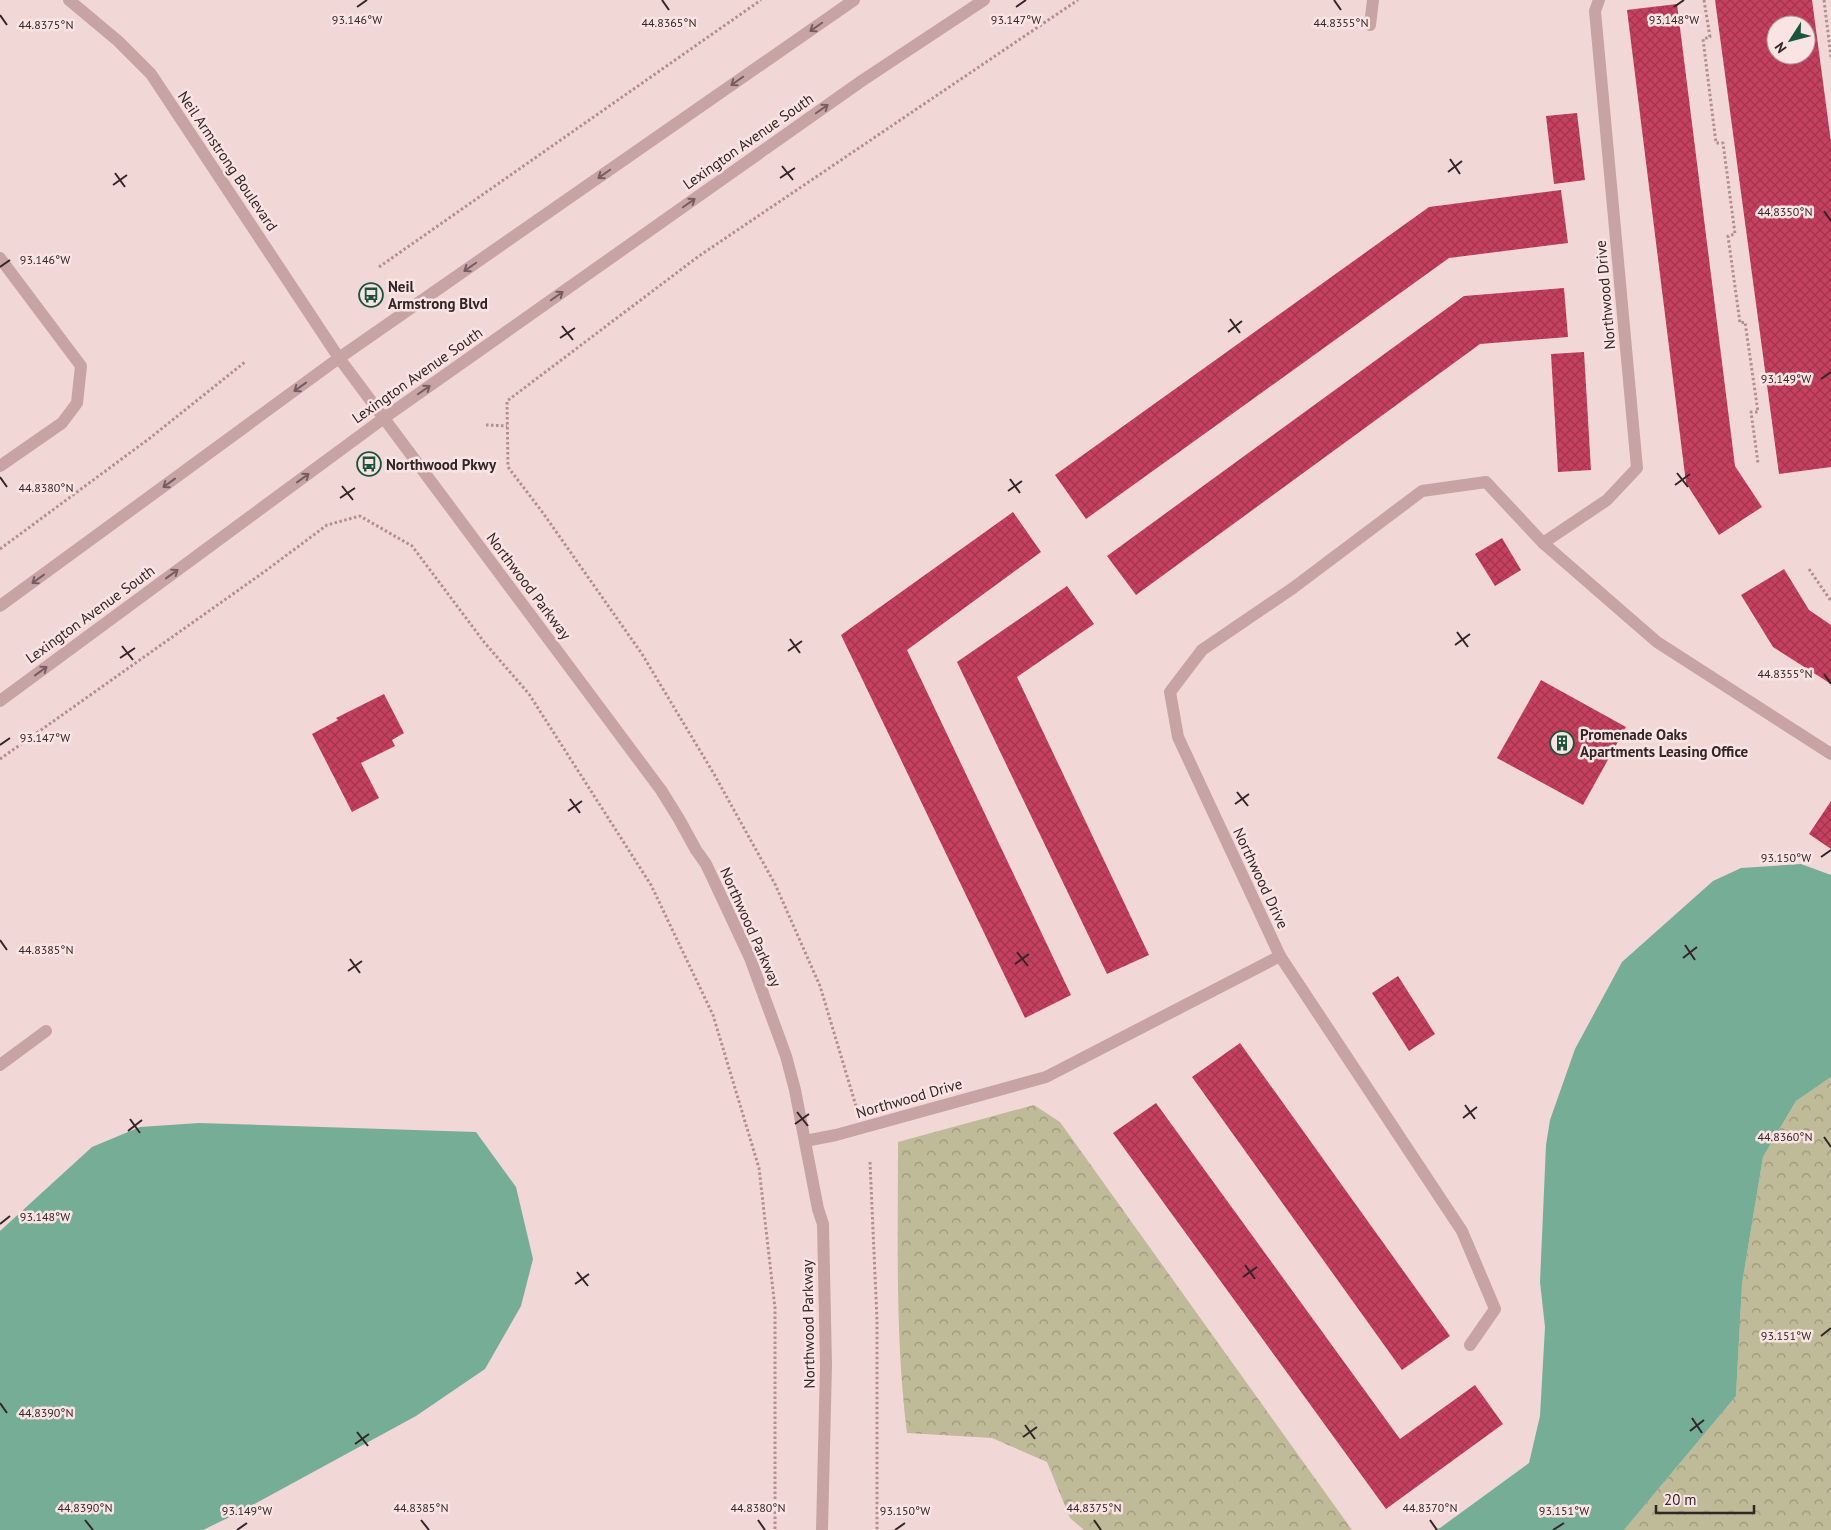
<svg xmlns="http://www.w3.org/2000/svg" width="1831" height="1530" font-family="'PT Sans',sans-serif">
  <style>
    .forest { fill: url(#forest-crowns) }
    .water { fill: #76ad96 }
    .building { fill: url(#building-cross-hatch); fill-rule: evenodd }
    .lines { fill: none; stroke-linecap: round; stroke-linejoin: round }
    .path { stroke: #b48e8f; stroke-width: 3; stroke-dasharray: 2.5 2.5; stroke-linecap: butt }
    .service { stroke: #c8a3a4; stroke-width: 12 }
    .minor { stroke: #c8a3a4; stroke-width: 12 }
    .tertiary { stroke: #c8a3a4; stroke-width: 12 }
    .oneway { stroke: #765e60 }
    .ticks { fill: none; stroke: #332528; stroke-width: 2 }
    .labels { text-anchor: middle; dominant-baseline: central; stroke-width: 5; stroke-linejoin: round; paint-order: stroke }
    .street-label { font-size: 15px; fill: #332528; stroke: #f9e4e3 }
    .poi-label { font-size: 15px; font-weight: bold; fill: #332528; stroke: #f9e4e3; text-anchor: start }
    .ticks-label { font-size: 12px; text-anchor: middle; fill: #332528; stroke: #f9e4e3; stroke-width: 5; stroke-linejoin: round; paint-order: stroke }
  </style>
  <defs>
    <pattern id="forest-crowns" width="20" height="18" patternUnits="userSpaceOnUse" patternTransform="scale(1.25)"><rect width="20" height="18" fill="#bfba97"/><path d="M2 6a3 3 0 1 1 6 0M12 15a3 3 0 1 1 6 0" fill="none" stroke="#9c977b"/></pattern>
    <pattern id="building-cross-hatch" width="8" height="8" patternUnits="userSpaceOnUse" patternTransform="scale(1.25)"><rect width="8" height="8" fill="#c6405f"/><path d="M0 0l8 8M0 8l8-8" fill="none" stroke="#a1354e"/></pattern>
  </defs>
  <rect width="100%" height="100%" fill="#f1d8d7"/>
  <g class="forest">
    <path d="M1831,1077V1530H1624L1736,1396L1742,1284L1763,1157L1796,1101Z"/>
    <path d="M1034,1105L1060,1122L1352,1530H1084L1070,1518L1047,1462L992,1438L907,1433C895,1337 898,1239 898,1142Z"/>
  </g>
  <g class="water">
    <path d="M1801,864L1831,875V1077L1796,1101L1763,1157L1742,1284L1736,1396L1624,1530H1434L1440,1528L1529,1463L1540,1416L1545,1327L1540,1282L1546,1145L1550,1120L1575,1049L1622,962L1713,881L1741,868Z"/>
    <path d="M199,1123L476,1132L516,1187L533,1259L521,1306L485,1369L416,1416L240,1512L203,1530H0V1231L92,1147L140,1127Z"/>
  </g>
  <g class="building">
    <path d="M1715,0H1812L1831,142V467L1779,474ZM1776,25H1806V55H1776Z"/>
    <path d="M1677,4L1735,466L1762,507L1719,535L1686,483L1627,10Z"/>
    <path d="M1577,113L1585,180L1554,184L1546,116Z"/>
    <path d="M1561,190L1568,243L1449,258L1086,519L1055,475L1429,207Z"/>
    <path d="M1564,288L1568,337L1480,344L1136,595L1107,556L1464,296Z"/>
    <path d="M1584,352L1591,470L1558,472L1551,354Z"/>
    <path d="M1013,512L1041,552L907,650L1071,995L1025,1018L841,635Z"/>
    <path d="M1502,538L1521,570L1495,586L1475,554Z"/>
    <path d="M1784,569L1809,610L1831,625V684L1773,647L1741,595Z"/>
    <path d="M1067,586L1094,624L1017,677L1149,955L1107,974L957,662Z"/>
    <path d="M1541,680L1626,727L1583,805L1497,758Z"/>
    <path d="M384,694L404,733L392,740L395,746L361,763L379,798L352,812L312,734L338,720L336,718Z"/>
    <path d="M1831,801V849L1809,834Z"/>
    <path d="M1398,976L1435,1034L1409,1051L1372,993Z"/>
    <path d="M1240,1043L1450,1336L1402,1370L1192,1077Z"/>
    <path d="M1156,1103L1400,1439L1475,1385L1503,1424L1386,1509L1113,1133Z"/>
  </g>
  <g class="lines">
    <g class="path">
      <path d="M1704,0L1710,37L1703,39L1716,143H1723L1735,234L1728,236L1740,323L1745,322L1758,412H1751L1758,463"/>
      <path d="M1824,0L1831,57"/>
      <path d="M379,267L761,0"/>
      <path d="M486,425L507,426"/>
      <path d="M0,549L150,438L245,362"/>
      <path d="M1809,569L1831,601"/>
      <path d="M0,759L264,572L327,525L360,516L412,546L484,642L529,694L651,885L713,1015L759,1168L775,1308V1530"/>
      <path d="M856,1106L820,986L775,884L714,774L642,654L543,513L508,467L507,401L699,256L1078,0"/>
      <path d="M870,1162L877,1320V1530"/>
    </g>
    <g class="service">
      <path d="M1370,25L1373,0"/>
      <path d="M0,258L81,366L77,403L62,423L0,466"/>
    </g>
    <g class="minor">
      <path d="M1599,0L1595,11L1637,468L1607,500L1543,543L1657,642L1831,754"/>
      <path d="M1280,956L1462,1231L1495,1309L1470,1345"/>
      <path d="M0,1065L46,1031"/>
      <path d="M805,1141L836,1135L1046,1077L1280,956L1178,737L1170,692L1202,650L1293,588L1422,491L1486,482L1543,543"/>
    </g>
    <g class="tertiary">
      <path d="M69,0L118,41L151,74L339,358L661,790L679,819L696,850L706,864L750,958L786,1056L795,1090L818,1209L823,1224L826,1365L822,1530"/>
      <path d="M0,606L339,358L854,0"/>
      <path d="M0,701L384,418L863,80L984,0"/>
    </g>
  </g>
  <defs><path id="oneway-shaft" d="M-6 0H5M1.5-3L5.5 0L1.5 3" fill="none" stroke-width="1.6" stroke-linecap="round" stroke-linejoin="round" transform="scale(1.25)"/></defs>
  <g class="oneway">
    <use href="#oneway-shaft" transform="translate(816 27) rotate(145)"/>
    <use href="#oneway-shaft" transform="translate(737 81) rotate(145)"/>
    <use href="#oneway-shaft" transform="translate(822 109) rotate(-35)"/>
    <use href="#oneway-shaft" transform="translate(604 174) rotate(145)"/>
    <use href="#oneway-shaft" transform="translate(689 203) rotate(-35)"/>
    <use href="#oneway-shaft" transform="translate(470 267) rotate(145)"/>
    <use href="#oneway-shaft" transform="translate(557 296) rotate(-35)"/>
    <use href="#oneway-shaft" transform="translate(300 387) rotate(144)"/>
    <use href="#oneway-shaft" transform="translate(424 390) rotate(-35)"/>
    <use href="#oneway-shaft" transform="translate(303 478) rotate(-36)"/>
    <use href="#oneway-shaft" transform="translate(169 483) rotate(144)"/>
    <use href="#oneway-shaft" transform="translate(172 574) rotate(-36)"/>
    <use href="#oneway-shaft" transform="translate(38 579) rotate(144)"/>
    <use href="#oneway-shaft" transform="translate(41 671) rotate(-36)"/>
  </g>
  <path class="ticks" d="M662,0L669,10M1334,0L1341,10M357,7L367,0M1016,7L1026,0M1674,7L1684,0M0,15L7,25M1450,159L1460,174M782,166L793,180M1448,172L1462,161M115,173L125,187M780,178L795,168M113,185L127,175M1824,211L1831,221M0,267L10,260M1230,319L1240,333M562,326L573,340M1228,332L1242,321M560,338L575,328M1821,379L1831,372M1677,473L1688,487M0,477L7,487M1010,479L1020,493M1675,485L1690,474M342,486L353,500M1008,491L1022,481M340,498L355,488M1457,632L1468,647M790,639L800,653M1455,645L1470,634M122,646L133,660M788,651L802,641M120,658L135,648M1824,674L1831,684M0,745L10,738M1237,792L1248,806M570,799L580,813M1235,804L1249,794M568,811L582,801M1821,857L1831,850M0,940L7,950M1685,945L1695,960M1017,952L1028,966M1683,958L1697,947M350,959L360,973M1015,964L1029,954M348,971L362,961M1465,1105L1475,1119M797,1112L808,1126M1463,1118L1477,1107M130,1119L140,1133M795,1124L809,1114M128,1131L142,1120M1824,1137L1831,1147M0,1224L10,1216M1245,1265L1255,1279M577,1272L588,1286M1243,1277L1257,1267M575,1284L589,1274M1821,1336L1831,1328M0,1403L7,1413M1692,1418L1702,1433M1025,1425L1035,1439M1690,1431L1704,1420M357,1432L368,1446M1023,1437L1037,1427M355,1444L369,1434M85,1520L93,1530M421,1520L429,1530M758,1520L765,1530M1094,1520L1101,1530M1430,1520L1437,1530M237,1530L247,1523M895,1530L905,1523M1553,1530L1564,1523"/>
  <defs>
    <g id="bus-ring" transform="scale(1.25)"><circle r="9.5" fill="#f9e4e3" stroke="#1b543d" stroke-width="1.5"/><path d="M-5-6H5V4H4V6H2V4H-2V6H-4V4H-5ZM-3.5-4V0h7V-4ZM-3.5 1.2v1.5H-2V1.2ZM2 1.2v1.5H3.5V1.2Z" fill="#1b543d"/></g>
    <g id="building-ring" transform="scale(1.25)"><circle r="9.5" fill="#f9e4e3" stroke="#1b543d" stroke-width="1.5"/><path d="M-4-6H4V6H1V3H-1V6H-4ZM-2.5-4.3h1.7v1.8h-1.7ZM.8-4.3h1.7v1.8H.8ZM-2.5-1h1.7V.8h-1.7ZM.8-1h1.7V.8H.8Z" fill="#1b543d"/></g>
  </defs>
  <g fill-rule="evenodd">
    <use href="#bus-ring" x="371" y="295"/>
    <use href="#bus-ring" x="369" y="464"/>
    <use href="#building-ring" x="1562" y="743"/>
  </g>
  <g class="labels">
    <g class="street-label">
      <text transform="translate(748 141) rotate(-35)">Lexington Avenue South</text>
      <text transform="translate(228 161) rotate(56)">Neil Armstrong Boulevard</text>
      <text transform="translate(1605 295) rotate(-95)">Northwood Drive</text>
      <text transform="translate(417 375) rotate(-35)">Lexington Avenue South</text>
      <text transform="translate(529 586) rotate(53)">Northwood Parkway</text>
      <text transform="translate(90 614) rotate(-36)">Lexington Avenue South</text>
      <text transform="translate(1261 878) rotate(65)">Northwood Drive</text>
      <text transform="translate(751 927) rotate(66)">Northwood Parkway</text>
      <text transform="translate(909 1098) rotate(-16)">Northwood Drive</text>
      <text transform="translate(808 1324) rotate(-91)">Northwood Parkway</text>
    </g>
    <g class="poi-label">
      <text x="388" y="286">Neil<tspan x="388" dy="17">Armstrong Blvd</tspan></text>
      <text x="386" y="464">Northwood Pkwy</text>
      <text x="1580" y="734">Promenade Oaks<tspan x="1580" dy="17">Apartments Leasing Office</tspan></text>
    </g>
  </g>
  <g class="ticks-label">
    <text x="357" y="24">93.146°W</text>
    <text x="1016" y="24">93.147°W</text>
    <text x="1674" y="24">93.148°W</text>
    <text x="669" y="27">44.8365°N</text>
    <text x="1341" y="27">44.8355°N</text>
    <text x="46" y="29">44.8375°N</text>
    <text x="1785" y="216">44.8350°N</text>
    <text x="45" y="264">93.146°W</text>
    <text x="1786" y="383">93.149°W</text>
    <text x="46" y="492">44.8380°N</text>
    <text x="1785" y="678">44.8355°N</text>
    <text x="45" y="742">93.147°W</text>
    <text x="1786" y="862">93.150°W</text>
    <text x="46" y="954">44.8385°N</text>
    <text x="1785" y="1141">44.8360°N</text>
    <text x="45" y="1221">93.148°W</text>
    <text x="1786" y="1340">93.151°W</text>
    <text x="46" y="1417">44.8390°N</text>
    <text x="85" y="1512">44.8390°N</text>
    <text x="421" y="1512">44.8385°N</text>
    <text x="758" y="1512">44.8380°N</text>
    <text x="1094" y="1512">44.8375°N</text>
    <text x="1430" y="1512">44.8370°N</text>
    <text x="247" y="1515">93.149°W</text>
    <text x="905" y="1515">93.150°W</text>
    <text x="1564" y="1515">93.151°W</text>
  </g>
  <g transform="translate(1791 40) rotate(234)"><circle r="24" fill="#f9e4e3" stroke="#aa9898"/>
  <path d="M0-4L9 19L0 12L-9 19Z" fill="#1b543d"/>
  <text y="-8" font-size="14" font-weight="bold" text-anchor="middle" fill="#332528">N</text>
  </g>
  <path d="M1656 1505v8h98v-8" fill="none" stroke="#332528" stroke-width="2.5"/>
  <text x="1664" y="1505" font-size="15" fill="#332528" stroke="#f9e4e3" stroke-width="4" paint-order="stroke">20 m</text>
</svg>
